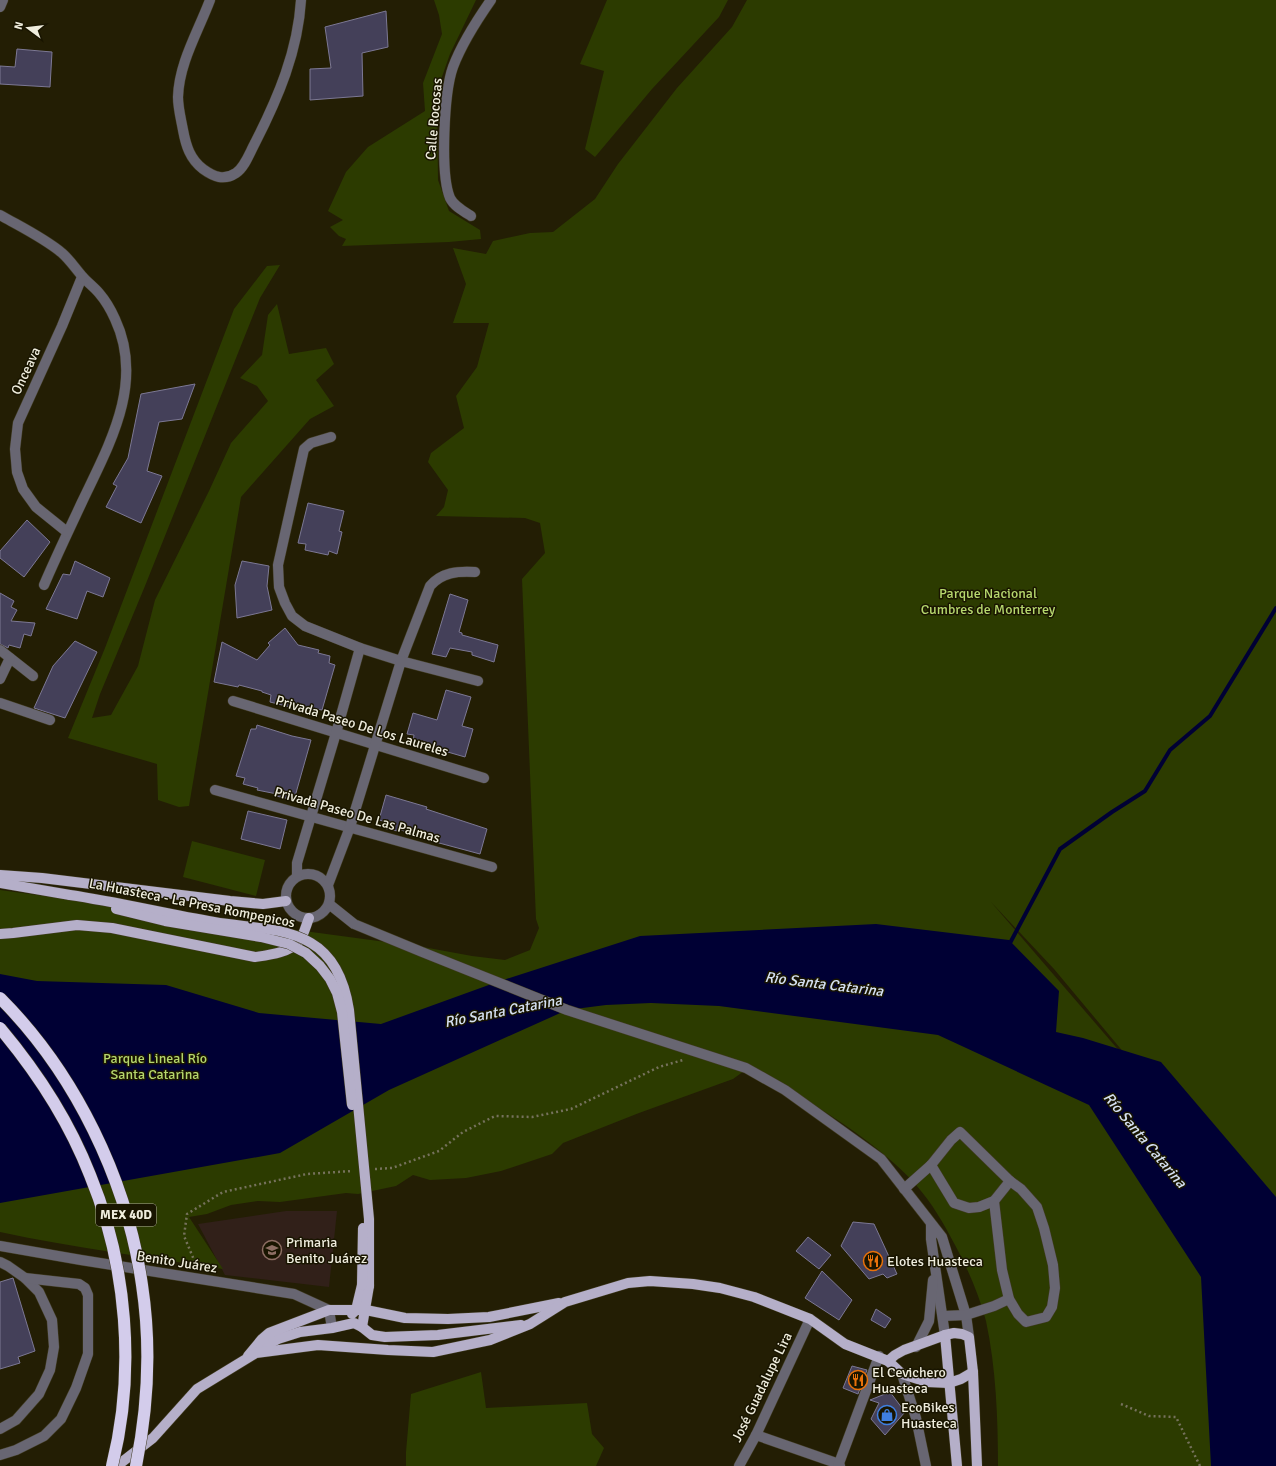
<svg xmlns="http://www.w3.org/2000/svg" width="1276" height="1466" font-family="Signika,sans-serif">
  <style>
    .education { fill: #312019 }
    .green { fill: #2c3b00; fill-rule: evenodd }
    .water { fill: #000034 }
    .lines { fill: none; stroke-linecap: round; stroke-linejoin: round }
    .stream { stroke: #000034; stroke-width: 4 }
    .building { fill: #444059; stroke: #7c7894 }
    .minor-casing { stroke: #403b22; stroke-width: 11 }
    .major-casing { stroke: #403b22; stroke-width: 11 }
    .path { stroke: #76725c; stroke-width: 2.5; stroke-dasharray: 2 3; stroke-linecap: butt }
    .minor { stroke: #686672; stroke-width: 10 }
    .major { stroke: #b5afc9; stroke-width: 10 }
    .major-bridge-casing { stroke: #403b22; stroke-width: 11; stroke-linecap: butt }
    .highway-bridge-casing { stroke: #403b22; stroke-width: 13; stroke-linecap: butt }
    .major-bridge { stroke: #b5afc9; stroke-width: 10 }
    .highway-bridge { stroke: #d3cceb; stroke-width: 12 }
    .labels { text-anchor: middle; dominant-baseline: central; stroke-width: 3; stroke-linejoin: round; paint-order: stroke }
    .shield { fill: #191500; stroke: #afac9b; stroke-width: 1 }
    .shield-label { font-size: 13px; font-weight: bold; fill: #efeddd }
    .street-label { font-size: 14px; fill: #efeddd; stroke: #191500 }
    .park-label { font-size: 14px; fill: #b6d76d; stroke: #191500 }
    .poi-label { font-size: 14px; fill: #efeddd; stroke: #191500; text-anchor: start }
    .water-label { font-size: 15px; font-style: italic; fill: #d5e0f2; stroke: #191500 }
  </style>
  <rect width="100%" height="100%" fill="#231e04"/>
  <path class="education" d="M286,1211H337L329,1287L225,1275L198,1224Z"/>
  <g class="green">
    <path d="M434,0H476L450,54L437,91L438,180L449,211L480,230L481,239L449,242L342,246L346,239L339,236L330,227L343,220L328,211L346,172L368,147L425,111L423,83L442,34L439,15Z"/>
    <path d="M607,0H728L719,17L652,89L595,157L585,149L604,71L580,64Z"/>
    <path d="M747,0H1276V1466H998C998,1418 996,1368 986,1321C979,1295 968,1269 955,1245C944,1224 932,1203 916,1185C873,1137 805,1100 751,1066L733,1079L639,1113L563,1143L552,1154L501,1171L466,1178L430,1180L413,1175L396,1186L358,1194L346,1193L280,1202L258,1201L231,1205L207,1214L189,1217L223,1269C148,1257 74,1248 0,1232V890L423,947L472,956L505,960L530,950L539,928L536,919L522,579L545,553L540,523L525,518L436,516L444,507L448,490L428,462L431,453L464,428L456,396L477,367L489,323H453L466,284L453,248L486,254L493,241L530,233L553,232L595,199L618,164L677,88L732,27ZM991,902L1054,969L1221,1169Z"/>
    <path d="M280,265L260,298L145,586L100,694L92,718L111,715L138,666L155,600L209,491L231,443L268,401L257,386L240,378L262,355L268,315L277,304L289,354L326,348L334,364L316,380L334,406L310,419L241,497L189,806L179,807L158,800L157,764L68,738L105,648L234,309L267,266Z"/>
    <path d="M192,841L265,860L256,896L183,877Z"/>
    <path d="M481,1372L486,1408L587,1403L592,1434L604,1448L596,1466H406V1452L411,1394Z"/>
  </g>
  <path class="water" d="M876,924L1009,940L1059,991L1056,1032L1083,1038L1161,1062L1276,1197V1466H1211L1201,1277L1089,1105L938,1035L719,1006L651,1003L606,1005L567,1010L389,1090L280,1153L0,1203V974L37,981L166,985L259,1013L381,1024L497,982L640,936Z"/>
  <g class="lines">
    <path class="stream" d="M1009,945L1060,849L1112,812L1145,791L1170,750L1210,716L1276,608"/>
  </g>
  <g class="building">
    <path d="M386,11L388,47L362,53L363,96L310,100V69L331,68L325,27Z"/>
    <path d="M17,49L52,52L50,87L0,84V66L15,67Z"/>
    <path d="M195,384L182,419L159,422L147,471L162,476L141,523L106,507L117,486L113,484L128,458L141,394Z"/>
    <path d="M308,503L344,511L339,531L342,532L337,554L329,551L328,555L305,550L306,544L298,543Z"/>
    <path d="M27,520L50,542L24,577L0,558V551Z"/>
    <path d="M75,561L110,578L103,597L87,591L77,619L46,609L63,574L70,575Z"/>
    <path d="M242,561L269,566L267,586L272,610L237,618L235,585Z"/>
    <path d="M0,593L14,601L11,607L17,610L11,621L35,623L31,636L24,634L20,648L9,645L8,648L0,644Z"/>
    <path d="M450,594L468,600L459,632L462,633V635L498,645L494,662L472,655V652L450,648L446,657L432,654Z"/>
    <path d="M285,628L298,645L319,650L318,653L330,656L329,663L335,665L322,710L316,709L313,715L290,708V707L270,702L271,695L262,692V691L239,685L238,687L214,682L222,642L257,660L270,645L268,643Z"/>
    <path d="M75,641L97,652L65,718L34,708L53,666Z"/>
    <path d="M446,690L471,697L462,726L473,729L465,757L413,742L414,735L407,734L413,713L437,720Z"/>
    <path d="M257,725L292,736L311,740L294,800L276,796L277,794L257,790L258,788L243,784L245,778L236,776L251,729H256Z"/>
    <path d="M386,795L427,807L426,809L487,829L480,854L428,840V839L398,829V831L386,829L387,822L379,820Z"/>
    <path d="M248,811L287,820L280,849L241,839Z"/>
    <path d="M853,1222L874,1224L897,1274L887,1278L883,1274L869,1279L841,1246Z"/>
    <path d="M808,1237L831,1255L819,1269L796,1251Z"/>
    <path d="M822,1271L852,1300L839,1320L805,1298Z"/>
    <path d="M13,1278L35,1351L18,1357L20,1363L0,1369V1282Z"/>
    <path d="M876,1309L891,1319L885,1328L871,1320Z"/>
    <path d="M852,1366L867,1370L858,1394L843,1388Z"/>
    <path d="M890,1392L905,1412L885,1435L871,1419L879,1403L870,1400Z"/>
  </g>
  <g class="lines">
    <g class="minor-casing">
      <g id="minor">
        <path d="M210,0C198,32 179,63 178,97C178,108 181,119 183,130C186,146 190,159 203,169C214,177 224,181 236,173C245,167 250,152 255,143C278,98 298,51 301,0"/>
        <path d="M0,7L3,0"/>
        <path d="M0,215C21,227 44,238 62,253C70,260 75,268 82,276C87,282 94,287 99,293C105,300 111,310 115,319C145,383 109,445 82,502C69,530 56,557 44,585"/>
        <path d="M471,216C463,211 454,206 450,198C440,174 444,92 453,67C462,43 477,20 491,0"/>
        <path d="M331,437L311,443L304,449L278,565L279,587L285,603L292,616L305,626L360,648L401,661L430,586C442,572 458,571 475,572"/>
        <path d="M67,532L36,507L23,489L17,472L15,449L18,423L62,326L82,277"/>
        <path d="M0,650L33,676"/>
        <path d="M0,679L10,658"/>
        <path d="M233,701L484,778"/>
        <path d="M0,703L50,720"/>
        <path d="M215,790L492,867"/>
        <circle cx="308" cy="896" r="22"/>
        <path d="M297,876V863L336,733L360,648"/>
        <path d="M328,885L350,827L401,661L478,681"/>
        <path d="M329,904L354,924L422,952L567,1010L746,1068L785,1090L881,1159L942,1237L966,1315L969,1337"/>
        <path d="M931,1165L954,1203L969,1208L979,1207L994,1201L1010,1181"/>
        <path d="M904,1189L931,1165L951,1140L960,1132L1010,1181L1021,1189L1037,1207L1044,1228L1053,1265L1055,1288L1052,1307L1046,1317L1026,1322L1018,1314L1009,1299L1002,1270L994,1201"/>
        <path d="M931,1225V1239L945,1335"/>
        <path d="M0,1246L81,1260L294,1294L329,1310L332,1328"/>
        <path d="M0,1262L8,1266L25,1278L39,1292L52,1320L54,1347L50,1370L39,1394L16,1420L0,1429"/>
        <path d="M943,1316L966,1315L994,1306L1009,1299"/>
        <path d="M916,1347L929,1321L933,1280"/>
        <path d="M902,1374L916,1418L926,1466"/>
        <path d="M756,1435L839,1464L840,1466"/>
        <path d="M0,1455L16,1450L44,1436L61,1419L76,1388L88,1354V1295L85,1288L79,1284L25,1278"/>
        <path d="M739,1466L756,1435L810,1319"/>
        <path d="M838,1466L879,1356"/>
      </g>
    </g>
    <g class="major-casing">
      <g id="major">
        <path d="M0,875L42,878L230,901L263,904L286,901"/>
        <path d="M0,883L70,895"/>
        <path d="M0,934L13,933L77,925L112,928L255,957C269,955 289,953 299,941C304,935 306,925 309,918"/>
        <path d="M352,1314L356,1310L362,1285"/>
        <path d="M362,1327L369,1286"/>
        <path d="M945,1335L957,1466"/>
        <path d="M257,1352L261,1348L278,1339L300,1332L332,1328L354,1323L362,1327L372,1335L385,1337L438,1335L521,1325"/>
        <path d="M248,1356L262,1339L269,1333L329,1310H366L405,1318L448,1319L489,1317L559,1303"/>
        <path d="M888,1361L895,1355L904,1350L945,1335L954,1333L962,1334L969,1337L973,1372L977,1466"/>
        <path d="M115,1466L122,1462L153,1438L197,1389L256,1353L318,1345L388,1350L433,1352L490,1340L530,1324L565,1302L628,1283L650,1281L693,1284L720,1288L754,1297L810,1319L845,1344L888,1361L902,1374L927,1382L949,1383L961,1379L973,1372"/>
      </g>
    </g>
    <g class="path">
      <path d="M375,1169L392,1168L439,1151L463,1132L495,1116L532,1117L571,1109L659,1067L683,1060"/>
      <path d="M197,1267L184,1236L187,1214L223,1192L307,1174L352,1171"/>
      <path d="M1121,1404L1149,1416L1176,1417L1200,1466"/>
    </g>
    <use href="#minor" class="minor"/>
    <use href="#major" class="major"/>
    <g class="major-bridge-casing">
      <g id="major-bridge">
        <path d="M70,895C118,902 166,914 214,922C246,928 282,926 311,943C335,957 345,984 349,1010L369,1219V1286"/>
        <path d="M116,909L165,921L261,937L289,944L306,953L320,966L330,979L337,993L342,1012L352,1105"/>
        <path d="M362,1285L363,1228"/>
      </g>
    </g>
    <g class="highway-bridge-casing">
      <g id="highway-bridge">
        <path d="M0,998C75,1073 127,1180 142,1285C151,1344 148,1407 136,1466"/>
        <path d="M0,1028C37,1072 69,1121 90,1175C127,1265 136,1371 112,1466"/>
      </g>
    </g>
    <use href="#major-bridge" class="major-bridge"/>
    <use href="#highway-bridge" class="highway-bridge"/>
  </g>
  <defs>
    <g id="school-ring" transform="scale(1)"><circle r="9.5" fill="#191500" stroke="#8d6e63" stroke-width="1.5"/><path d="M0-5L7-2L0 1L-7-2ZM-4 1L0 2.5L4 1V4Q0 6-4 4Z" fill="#8d6e63"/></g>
    <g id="restaurant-ring" transform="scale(1)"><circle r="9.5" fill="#191500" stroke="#e8710a" stroke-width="1.5"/><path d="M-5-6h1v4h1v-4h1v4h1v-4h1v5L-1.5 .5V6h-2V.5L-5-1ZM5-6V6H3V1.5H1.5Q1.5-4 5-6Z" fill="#e8710a"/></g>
    <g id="shop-ring" transform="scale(1)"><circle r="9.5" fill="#191500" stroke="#3f7fe0" stroke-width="1.5"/><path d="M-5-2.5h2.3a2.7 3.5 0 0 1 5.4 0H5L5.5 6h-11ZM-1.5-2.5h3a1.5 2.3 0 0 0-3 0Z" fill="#3f7fe0"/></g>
  </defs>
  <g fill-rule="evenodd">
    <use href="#school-ring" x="272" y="1250"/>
    <use href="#restaurant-ring" x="873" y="1261"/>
    <use href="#restaurant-ring" x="858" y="1380"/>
    <use href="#shop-ring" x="887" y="1415"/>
  </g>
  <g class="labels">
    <rect class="shield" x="96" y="1204" width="60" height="22" rx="3"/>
    <g class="shield-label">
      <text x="126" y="1215">MEX 40D</text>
    </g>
    <g class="street-label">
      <text transform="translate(434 119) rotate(-85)">Calle Rocosas</text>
      <text transform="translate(26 371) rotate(-65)">Onceava</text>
      <text transform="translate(362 726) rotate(17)">Privada Paseo De Los Laureles</text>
      <text transform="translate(357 815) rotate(16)">Privada Paseo De Las Palmas</text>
      <text transform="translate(192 903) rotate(11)">La Huasteca - La Presa Rompepicos</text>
      <text transform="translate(177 1262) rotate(9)">Benito Juárez</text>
      <text transform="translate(762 1387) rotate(-64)">José Guadalupe Lira</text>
    </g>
    <g class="park-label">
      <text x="988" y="593">Parque Nacional<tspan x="988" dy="16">Cumbres de Monterrey</tspan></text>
      <text x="155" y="1058">Parque Lineal Río<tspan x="155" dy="16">Santa Catarina</tspan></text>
    </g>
    <g class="poi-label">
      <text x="286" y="1242">Primaria<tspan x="286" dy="16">Benito Juárez</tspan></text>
      <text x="887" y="1261">Elotes Huasteca</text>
      <text x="872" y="1372">El Cevichero<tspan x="872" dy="16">Huasteca</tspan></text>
      <text x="901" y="1407">EcoBikes<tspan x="901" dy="16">Huasteca</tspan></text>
    </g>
    <g class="water-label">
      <text transform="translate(824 984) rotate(7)">Río Santa Catarina</text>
      <text transform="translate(503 1011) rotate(-11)">Río Santa Catarina</text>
      <text transform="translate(1145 1140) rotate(50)">Río Santa Catarina</text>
    </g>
  </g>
  <g transform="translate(28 28) rotate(285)" stroke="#191500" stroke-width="3" paint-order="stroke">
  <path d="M0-3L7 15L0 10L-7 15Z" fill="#efeddd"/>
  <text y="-6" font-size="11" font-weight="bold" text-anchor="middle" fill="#efeddd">N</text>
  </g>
</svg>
